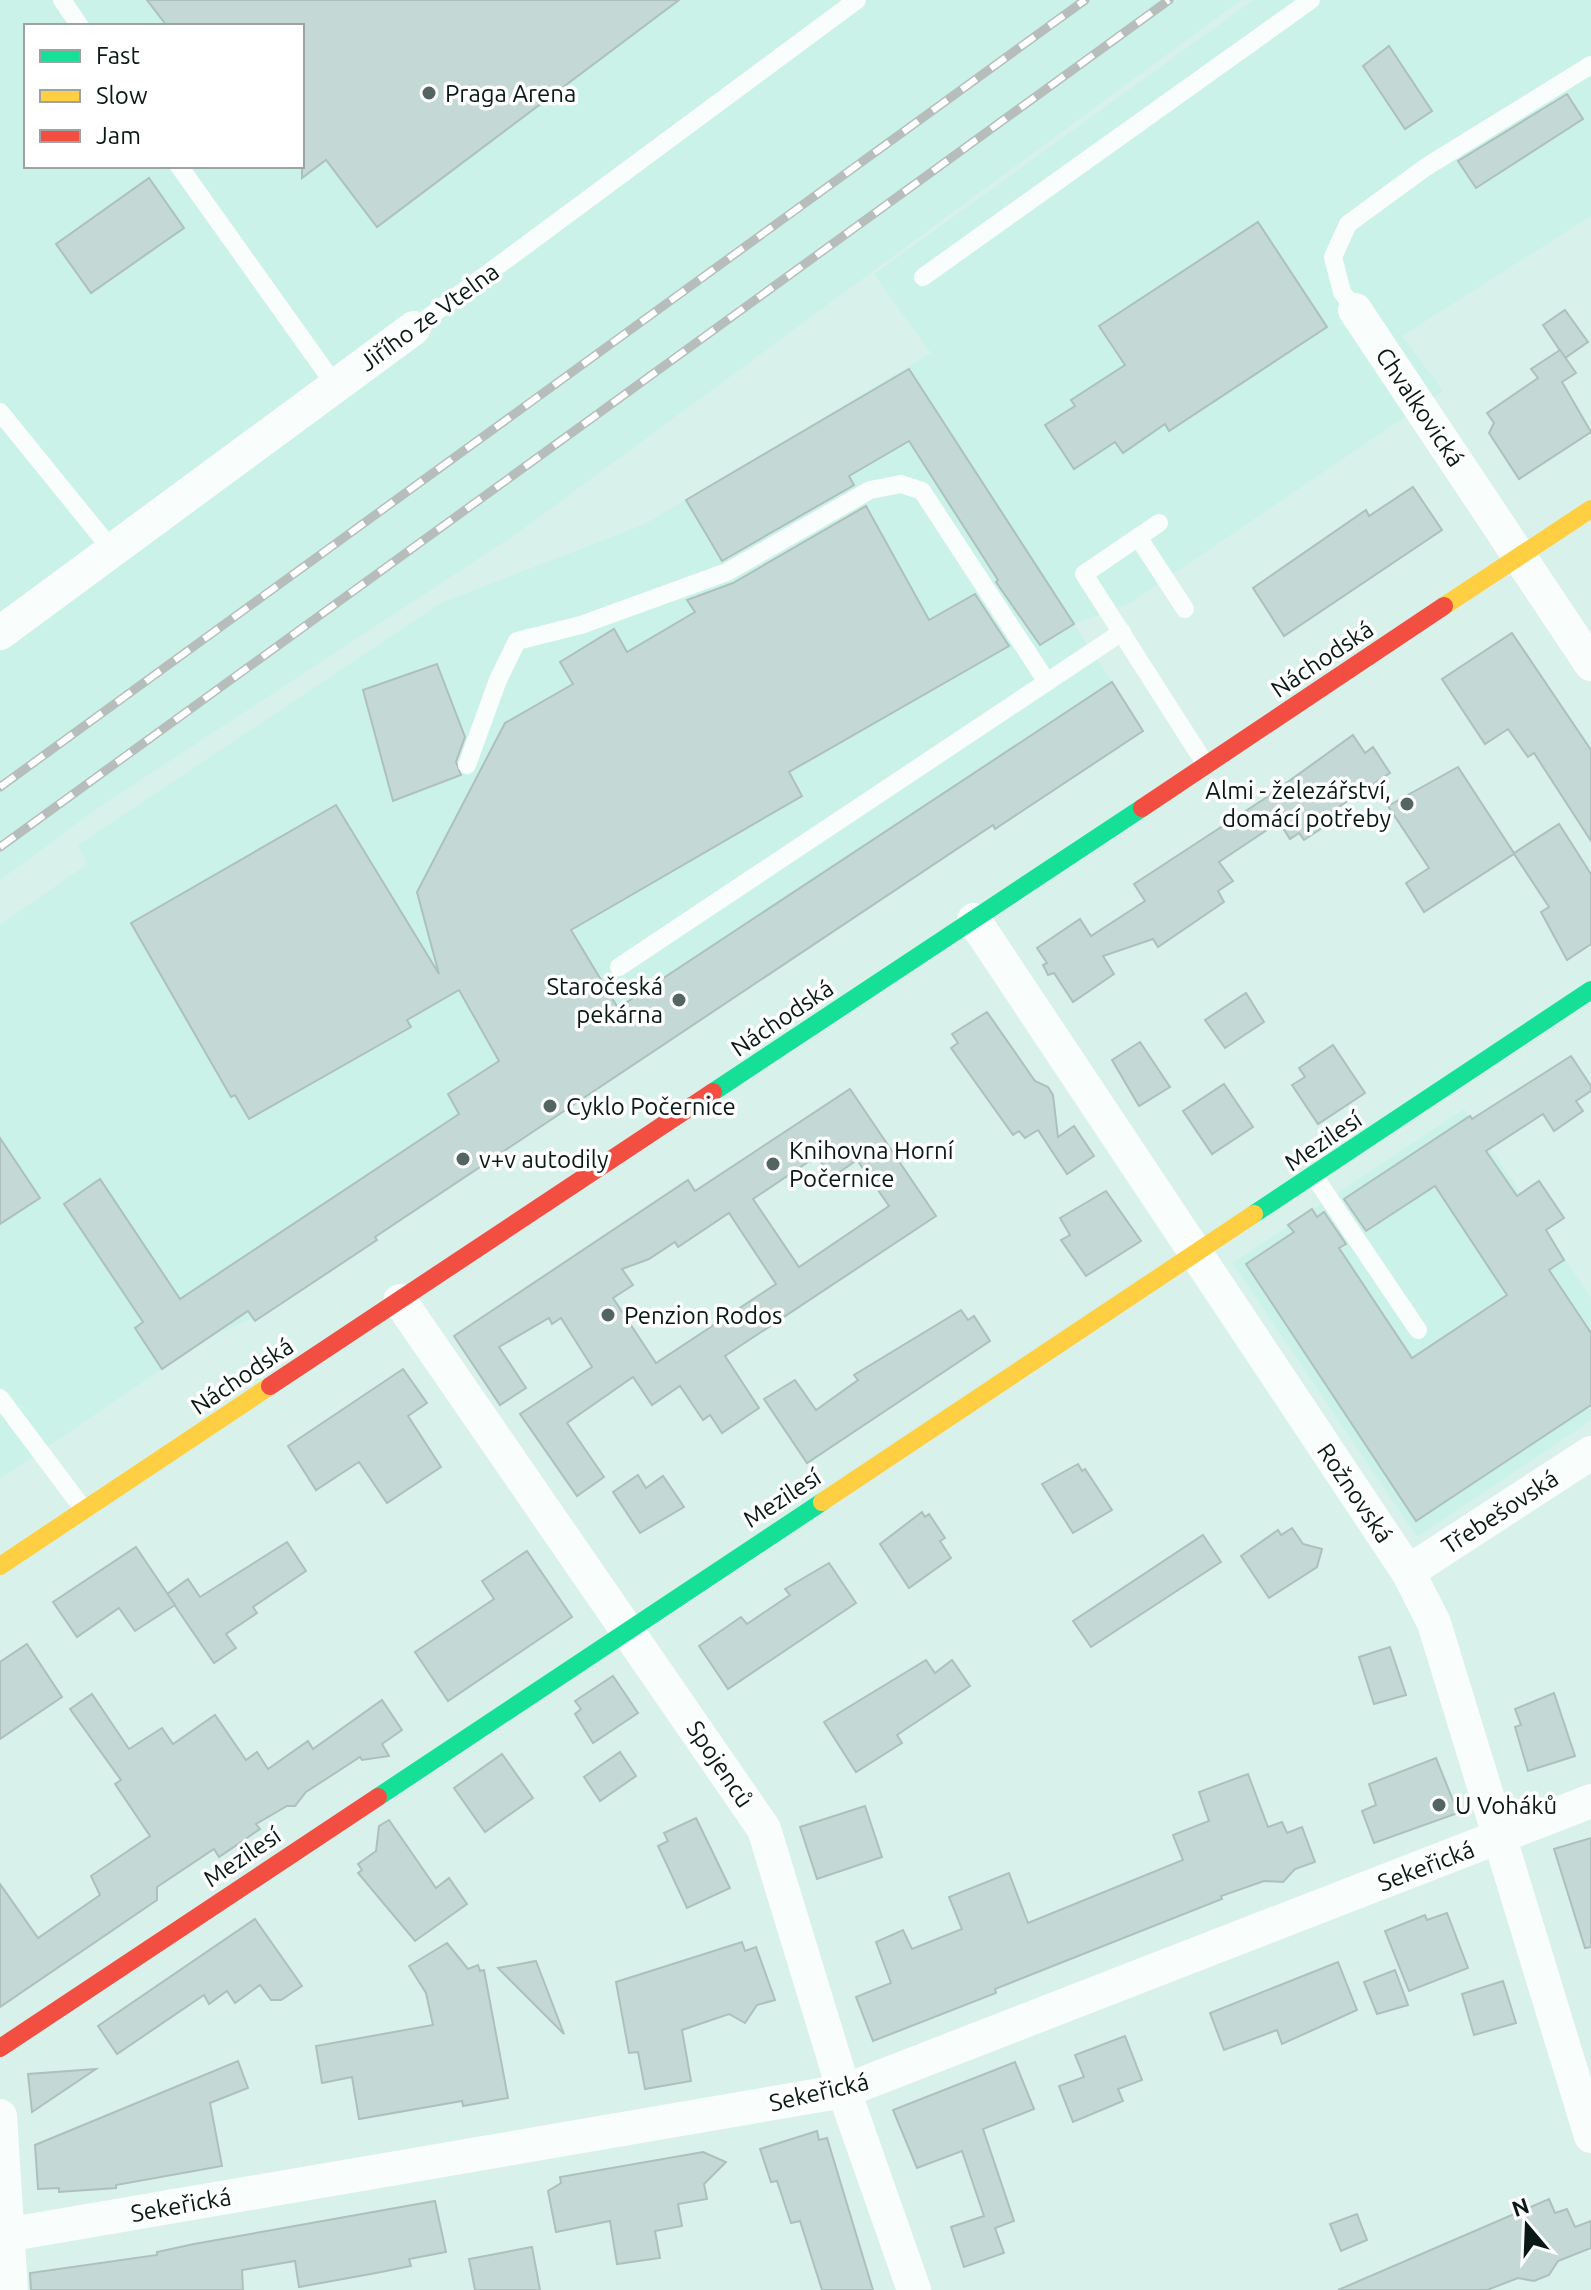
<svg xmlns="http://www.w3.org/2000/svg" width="1591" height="2290" font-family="Ubuntu,sans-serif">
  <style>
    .built { fill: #caf2e8; fill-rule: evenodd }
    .building { fill: #c4d8d5; stroke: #adc0bd; stroke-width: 2; fill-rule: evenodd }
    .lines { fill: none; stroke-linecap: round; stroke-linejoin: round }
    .lane { stroke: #f9fdfc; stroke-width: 18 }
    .street { stroke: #f9fdfc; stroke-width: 34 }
    .fast { stroke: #16e098; stroke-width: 18 }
    .slow { stroke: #ffcf43; stroke-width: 18 }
    .jam { stroke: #f24e42; stroke-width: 18 }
    .rail-casing { stroke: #b7bdbb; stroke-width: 9 }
    .rail { stroke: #fff; stroke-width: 6; stroke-dasharray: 18; stroke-linecap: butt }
    .poi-dot { fill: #526561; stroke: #fff; stroke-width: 3 }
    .labels { text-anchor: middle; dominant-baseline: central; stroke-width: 7; stroke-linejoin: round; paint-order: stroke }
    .poi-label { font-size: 24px; fill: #091a16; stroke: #fff; text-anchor: start }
    .street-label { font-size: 24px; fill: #091a16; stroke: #fff }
  </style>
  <rect width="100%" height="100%" fill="#d9f1eb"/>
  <g class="built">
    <path d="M0,0H1241L519,532L98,808L0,880ZM26,26H302V166H26Z"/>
    <path d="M1253,0H1591V216L1402,336L1443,391L1130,603L1074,624L1112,682L224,1271L253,1318L206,1339L0,1479V925L87,864L78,845L441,603L645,524L931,353L874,274Z"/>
    <path d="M1464,1109L1591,1298V1420L1417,1537L1233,1263Z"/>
  </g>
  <g class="building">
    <path d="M147,0H679L377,227L326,160L302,178V26H167Z"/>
    <path d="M1389,46L1432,111L1405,129L1363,66Z"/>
    <path d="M1567,94L1583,119L1476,188L1458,161Z"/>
    <path d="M149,178L184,228L91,293L56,244Z"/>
    <path d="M1258,222L1327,327L1169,431L1165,424L1123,453L1115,442L1074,469L1045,425L1075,406L1071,400L1125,365L1099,326Z"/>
    <path d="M1565,310L1588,342L1565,358L1543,325Z"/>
    <path d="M1560,350L1576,373L1562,382L1591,432L1519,479L1489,433L1494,423L1487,413L1538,378L1531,369Z"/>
    <path d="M909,369L1074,624L1040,645L996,582L998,580L909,441L849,476L854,485L722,561L686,500Z"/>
    <path d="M1413,487L1442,530L1284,636L1253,588L1366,510L1369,516Z"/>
    <path d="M866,506L929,620L975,594L1009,646L789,772L802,796L571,930L618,1008L1112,682L1143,731L995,829L993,825L375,1237L377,1240L255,1321L248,1311L162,1369L135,1328L143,1322L64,1204L100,1179L180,1299L459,1114L448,1094L499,1061L459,990L407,1020L411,1027L249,1119L235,1095L231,1097L131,923L336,805L439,974L417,892L505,723L573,684L560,662L614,629L627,652L695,612L687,600L733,583Z"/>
    <path d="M1512,633L1591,750V841L1534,753L1528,757L1508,729L1485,744L1442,679Z"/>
    <path d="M437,664L465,737L456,762L461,775L393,801L363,690Z"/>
    <path d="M1353,735L1365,753L1373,747L1390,773L1331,812L1334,820L1304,840L1299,833L1290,839L1279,822L1219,862L1233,881L1218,891L1224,902L1158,947L1153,939L1103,956L1114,974L1073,1002L1054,973L1048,975L1043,965L1047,963L1037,948L1080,919L1091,936L1145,901L1134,884L1264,799Z"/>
    <path d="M1458,767L1514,853L1559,824L1591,874V944L1567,960L1541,912L1549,907L1514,854L1424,912L1406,883L1429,868L1388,806Z"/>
    <path d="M1246,993L1264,1022L1225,1048L1205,1020Z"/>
    <path d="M987,1012L1035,1081L1048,1087L1053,1095L1058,1137L1074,1126L1094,1156L1067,1174L1038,1130L1025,1138L1019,1131L1013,1135L951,1048L958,1043L952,1034Z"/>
    <path d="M1140,1042L1170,1087L1139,1106L1112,1060Z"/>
    <path d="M1333,1045L1365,1093L1318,1124L1292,1085L1305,1077L1299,1068Z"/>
    <path d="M1571,1056L1591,1086V1091L1576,1101L1583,1111L1554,1131L1543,1114L1486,1151L1517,1196L1539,1181L1564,1218L1546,1230L1564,1260L1549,1270L1591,1333V1405L1416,1521L1246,1264L1294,1232L1288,1225L1312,1209L1317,1217L1324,1212L1346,1244L1339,1248L1412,1358L1507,1295L1435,1186L1366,1231L1344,1199L1470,1116L1472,1119Z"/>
    <path d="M1224,1084L1253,1127L1212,1154L1183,1111Z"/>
    <path d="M850,1089L936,1216L725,1356L759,1408L722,1433L710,1415L703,1420L680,1386L652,1405L633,1377L567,1423L604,1477L577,1496L520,1414L592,1367L561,1318L552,1324L549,1318L499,1347L526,1388L500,1405L454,1336L688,1180L695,1191ZM817,1156L831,1178L857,1160L889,1206L799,1267L753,1199ZM729,1213L776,1284L656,1363L613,1298L633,1285L622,1269L649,1259L675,1242L678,1247Z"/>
    <path d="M0,1138L40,1198L0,1224Z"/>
    <path d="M1106,1191L1141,1241L1086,1276L1061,1240L1070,1235L1060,1218Z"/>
    <path d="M961,1310L968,1320L974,1316L990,1341L807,1463L764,1399L795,1380L816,1410L858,1380L854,1375Z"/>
    <path d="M403,1369L427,1403L408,1416L441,1467L387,1503L359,1462L316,1490L288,1446Z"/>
    <path d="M1078,1464L1082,1471L1085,1469L1112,1510L1073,1533L1042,1484Z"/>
    <path d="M638,1475L646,1488L663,1476L684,1507L640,1533L613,1492Z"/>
    <path d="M922,1512L925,1517L929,1514L945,1538L940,1541L951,1558L909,1588L880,1544Z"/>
    <path d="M1292,1528L1303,1544L1322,1549L1317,1567L1269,1598L1241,1556L1278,1530L1281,1535Z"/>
    <path d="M1203,1535L1221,1562L1091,1647L1073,1621Z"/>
    <path d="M287,1542L306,1571L253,1607L257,1613L226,1634L236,1648L214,1663L167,1594L188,1579L200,1597Z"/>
    <path d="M136,1547L175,1605L135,1631L119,1608L77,1637L53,1602Z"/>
    <path d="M527,1551L572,1617L448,1701L415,1652L494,1599L482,1581Z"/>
    <path d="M829,1563L856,1603L728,1689L699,1646L741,1617L747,1624L790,1595L785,1589Z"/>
    <path d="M27,1644L62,1697L0,1739V1662Z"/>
    <path d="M1390,1647L1406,1695L1374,1704L1359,1657Z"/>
    <path d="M926,1660L935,1673L952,1660L970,1686L897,1735L902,1743L856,1772L824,1722Z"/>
    <path d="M613,1676L638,1713L593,1743L575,1714L581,1709L575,1701Z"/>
    <path d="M1554,1693L1575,1756L1528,1771L1515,1727L1521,1725L1515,1709Z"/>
    <path d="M92,1694L129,1749L162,1728L173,1744L215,1715L246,1760L257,1752L268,1769L308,1741L313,1749L382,1700L402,1730L382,1744L389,1756L362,1760L360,1757L306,1792L295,1806H287L256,1824L260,1829L219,1857L214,1849L157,1887V1900L0,2007V1884L38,1938L100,1895L91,1876L150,1836L115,1784L121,1780L70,1709Z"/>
    <path d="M620,1752L636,1776L600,1801L584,1777Z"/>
    <path d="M502,1754L533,1798L485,1832L454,1788Z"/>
    <path d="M1436,1758L1458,1813L1374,1843L1362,1811L1376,1805L1369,1784Z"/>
    <path d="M1248,1774L1268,1827L1282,1822L1287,1833L1302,1827L1315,1862L1295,1869L1283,1882L1264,1881L1221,1896L1222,1899L995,1989L996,1993L873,2041L856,1997L891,1983L876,1942L903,1930L912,1949L962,1929L949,1897L1009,1873L1028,1923L1183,1860L1173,1835L1209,1821L1199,1792Z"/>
    <path d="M865,1806L882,1857L817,1879L800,1827Z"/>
    <path d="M696,1818L730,1888L687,1908L658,1846L668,1841L664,1833Z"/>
    <path d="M389,1820L436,1888L449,1878L467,1904L415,1941L358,1873L362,1870L358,1864L376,1851L379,1826Z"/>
    <path d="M1591,1838V1947L1585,1948L1554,1849Z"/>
    <path d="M1447,1913L1468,1968L1409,1991L1385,1931L1425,1915L1427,1920Z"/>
    <path d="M255,1919L302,1986L281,2000H271L260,1985L235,2003L227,1991L209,2004L204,1995L117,2054L98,2026Z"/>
    <path d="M742,1942L745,1951L756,1947L775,2000L757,2005L745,2023L729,2014L682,2030L691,2081L645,2089L638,2052L629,2053L616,1982Z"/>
    <path d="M447,1943L468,1969L478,1965L480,1971L484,1970L508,2098L463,2106L462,2101L359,2119L352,2077L322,2083L316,2046L433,2025L426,1993L409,1966Z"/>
    <path d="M536,1961L564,2034L498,1968Z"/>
    <path d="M1338,1962L1357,2010L1282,2044L1277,2030L1224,2050L1210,2013Z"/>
    <path d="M1395,1970L1408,2005L1377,2014L1364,1982Z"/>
    <path d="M1503,1981L1516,2023L1474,2035L1462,1994Z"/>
    <path d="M1125,2036L1142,2080L1118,2089L1123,2101L1073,2122L1059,2086L1084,2077L1075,2055Z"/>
    <path d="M238,2061L248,2088L210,2103L222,2166L116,2185V2188L59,2192V2188L38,2189L35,2145Z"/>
    <path d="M1015,2062L1034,2109L983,2129L1014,2221L995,2228L1004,2253L964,2267L951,2227L984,2216L962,2151L917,2168L893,2110Z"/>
    <path d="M96,2069L32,2112L28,2074Z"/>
    <path d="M817,2131L819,2140L827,2138L873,2290H822L800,2221L791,2223L777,2181L771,2182L760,2149Z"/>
    <path d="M703,2152L726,2162L704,2184L707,2199L678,2204L682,2226L655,2231L660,2258L617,2264L610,2221L556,2232L548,2191L561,2183L560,2177Z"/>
    <path d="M1549,2199L1555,2213L1567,2209L1575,2227L1591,2221V2248L1558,2261L1549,2275L1534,2281L1518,2278L1487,2290H1338Z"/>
    <path d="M435,2201L446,2252L409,2259L411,2266L376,2273L299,2287L295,2261L242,2270L243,2290H31L30,2273L157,2255V2252L194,2244Z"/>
    <path d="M1357,2214L1367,2240L1341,2251L1330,2224Z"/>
    <path d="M532,2247L540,2290H475L469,2259Z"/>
  </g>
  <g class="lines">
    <g class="lane">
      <path d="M62,0L80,26"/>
      <path d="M179,166L335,385"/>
      <path d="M923,277L1311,0"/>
      <path d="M1355,310L1342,292L1333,257L1348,224L1426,167L1591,65"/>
      <path d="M414,328L857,0"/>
      <path d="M0,412L112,550"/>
      <path d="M1159,523L1084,574L1206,765"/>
      <path d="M1138,537L1185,609"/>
      <path d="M467,765L498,680L517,641L581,625L727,572L870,490L901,484L922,491L1047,682"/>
      <path d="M619,967L1122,632"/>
      <path d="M1314,1176L1418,1330"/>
      <path d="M0,1398L84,1510"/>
    </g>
    <g class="street">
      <path d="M1355,310L1591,664"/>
      <path d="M0,633L414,328"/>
      <path d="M974,920L1408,1572L1434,1623L1591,2136"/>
      <path d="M400,1301L764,1829L844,2091L914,2290"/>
      <path d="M1408,1572L1591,1453"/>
      <path d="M0,2116L11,2290"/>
      <path d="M6,2235L844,2091L1591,1801"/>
    </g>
    <g class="fast">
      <path d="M713,1092L1142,808"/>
      <path d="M1254,1214L1591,990"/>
      <path d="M378,1797L822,1502"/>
    </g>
    <g class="slow">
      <path d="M1444,606L1591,509"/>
      <path d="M822,1502L1254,1214"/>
      <path d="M0,1566L270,1386"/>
    </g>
    <g class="jam">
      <path d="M1142,808L1444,606"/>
      <path d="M270,1386L713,1092"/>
      <path d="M0,2048L378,1797"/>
    </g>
    <g class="rail-casing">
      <g id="rail">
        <path d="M0,787L1085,0"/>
        <path d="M0,847L1169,0"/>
      </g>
    </g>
    <use href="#rail" class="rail"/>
  </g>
  <g class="poi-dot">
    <circle cx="429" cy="93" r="8"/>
    <circle cx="1407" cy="804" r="8"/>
    <circle cx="679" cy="1000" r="8"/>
    <circle cx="550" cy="1106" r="8"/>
    <circle cx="463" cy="1159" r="8"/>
    <circle cx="773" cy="1164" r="8"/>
    <circle cx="608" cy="1315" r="8"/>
    <circle cx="1439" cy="1805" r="8"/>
  </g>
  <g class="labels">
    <g class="poi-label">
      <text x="445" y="93">Praga Arena</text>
      <text x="1391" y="790" text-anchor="end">Almi - železářství,<tspan x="1391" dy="28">domácí potřeby</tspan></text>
      <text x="663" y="986" text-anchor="end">Staročeská<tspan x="663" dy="28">pekárna</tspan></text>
      <text x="566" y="1106">Cyklo Počernice</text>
      <text x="789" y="1150">Knihovna Horní<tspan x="789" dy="28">Počernice</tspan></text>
      <text x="479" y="1159">v+v autodily</text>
      <text x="624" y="1315">Penzion Rodos</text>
      <text x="1455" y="1805">U Voháků</text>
    </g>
    <g class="street-label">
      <text transform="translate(429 317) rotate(-36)">Jiřího ze Vtelna</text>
      <text transform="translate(1420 407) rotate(56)">Chvalkovická</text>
      <text transform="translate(1322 659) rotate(-34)">Náchodská</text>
      <text transform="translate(782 1018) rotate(-34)">Náchodská</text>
      <text transform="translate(1323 1141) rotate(-34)">Mezilesí</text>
      <text transform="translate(242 1376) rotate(-34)">Náchodská</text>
      <text transform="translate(1355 1493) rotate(56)">Rožnovská</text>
      <text transform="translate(782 1498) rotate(-33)">Mezilesí</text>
      <text transform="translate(1500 1512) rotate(-33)">Třebešovská</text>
      <text transform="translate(720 1764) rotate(56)">Spojenců</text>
      <text transform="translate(242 1857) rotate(-34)">Mezilesí</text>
      <text transform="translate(1426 1866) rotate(-21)">Sekeřická</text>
      <text transform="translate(819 2092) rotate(-13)">Sekeřická</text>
      <text transform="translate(181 2205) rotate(-10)">Sekeřická</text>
    </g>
  </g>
  <rect x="24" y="24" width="280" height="144" fill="#ffffff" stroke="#9da3a2" stroke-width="2"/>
  <rect x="40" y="50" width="40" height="12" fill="#16e098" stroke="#9da3a2" stroke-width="2"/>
  <text x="96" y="64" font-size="24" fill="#091a16">Fast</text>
  <rect x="40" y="90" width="40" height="12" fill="#ffcf43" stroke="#9da3a2" stroke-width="2"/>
  <text x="96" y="104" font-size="24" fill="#091a16">Slow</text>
  <rect x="40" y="130" width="40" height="12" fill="#f24e42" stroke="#9da3a2" stroke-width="2"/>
  <text x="96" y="144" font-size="24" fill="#091a16">Jam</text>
  <g transform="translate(1527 2226) rotate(341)" stroke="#ffffff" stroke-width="6" paint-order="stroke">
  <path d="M0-6L14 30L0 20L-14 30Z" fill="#091a16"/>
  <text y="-12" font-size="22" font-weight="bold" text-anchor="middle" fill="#091a16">N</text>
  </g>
</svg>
